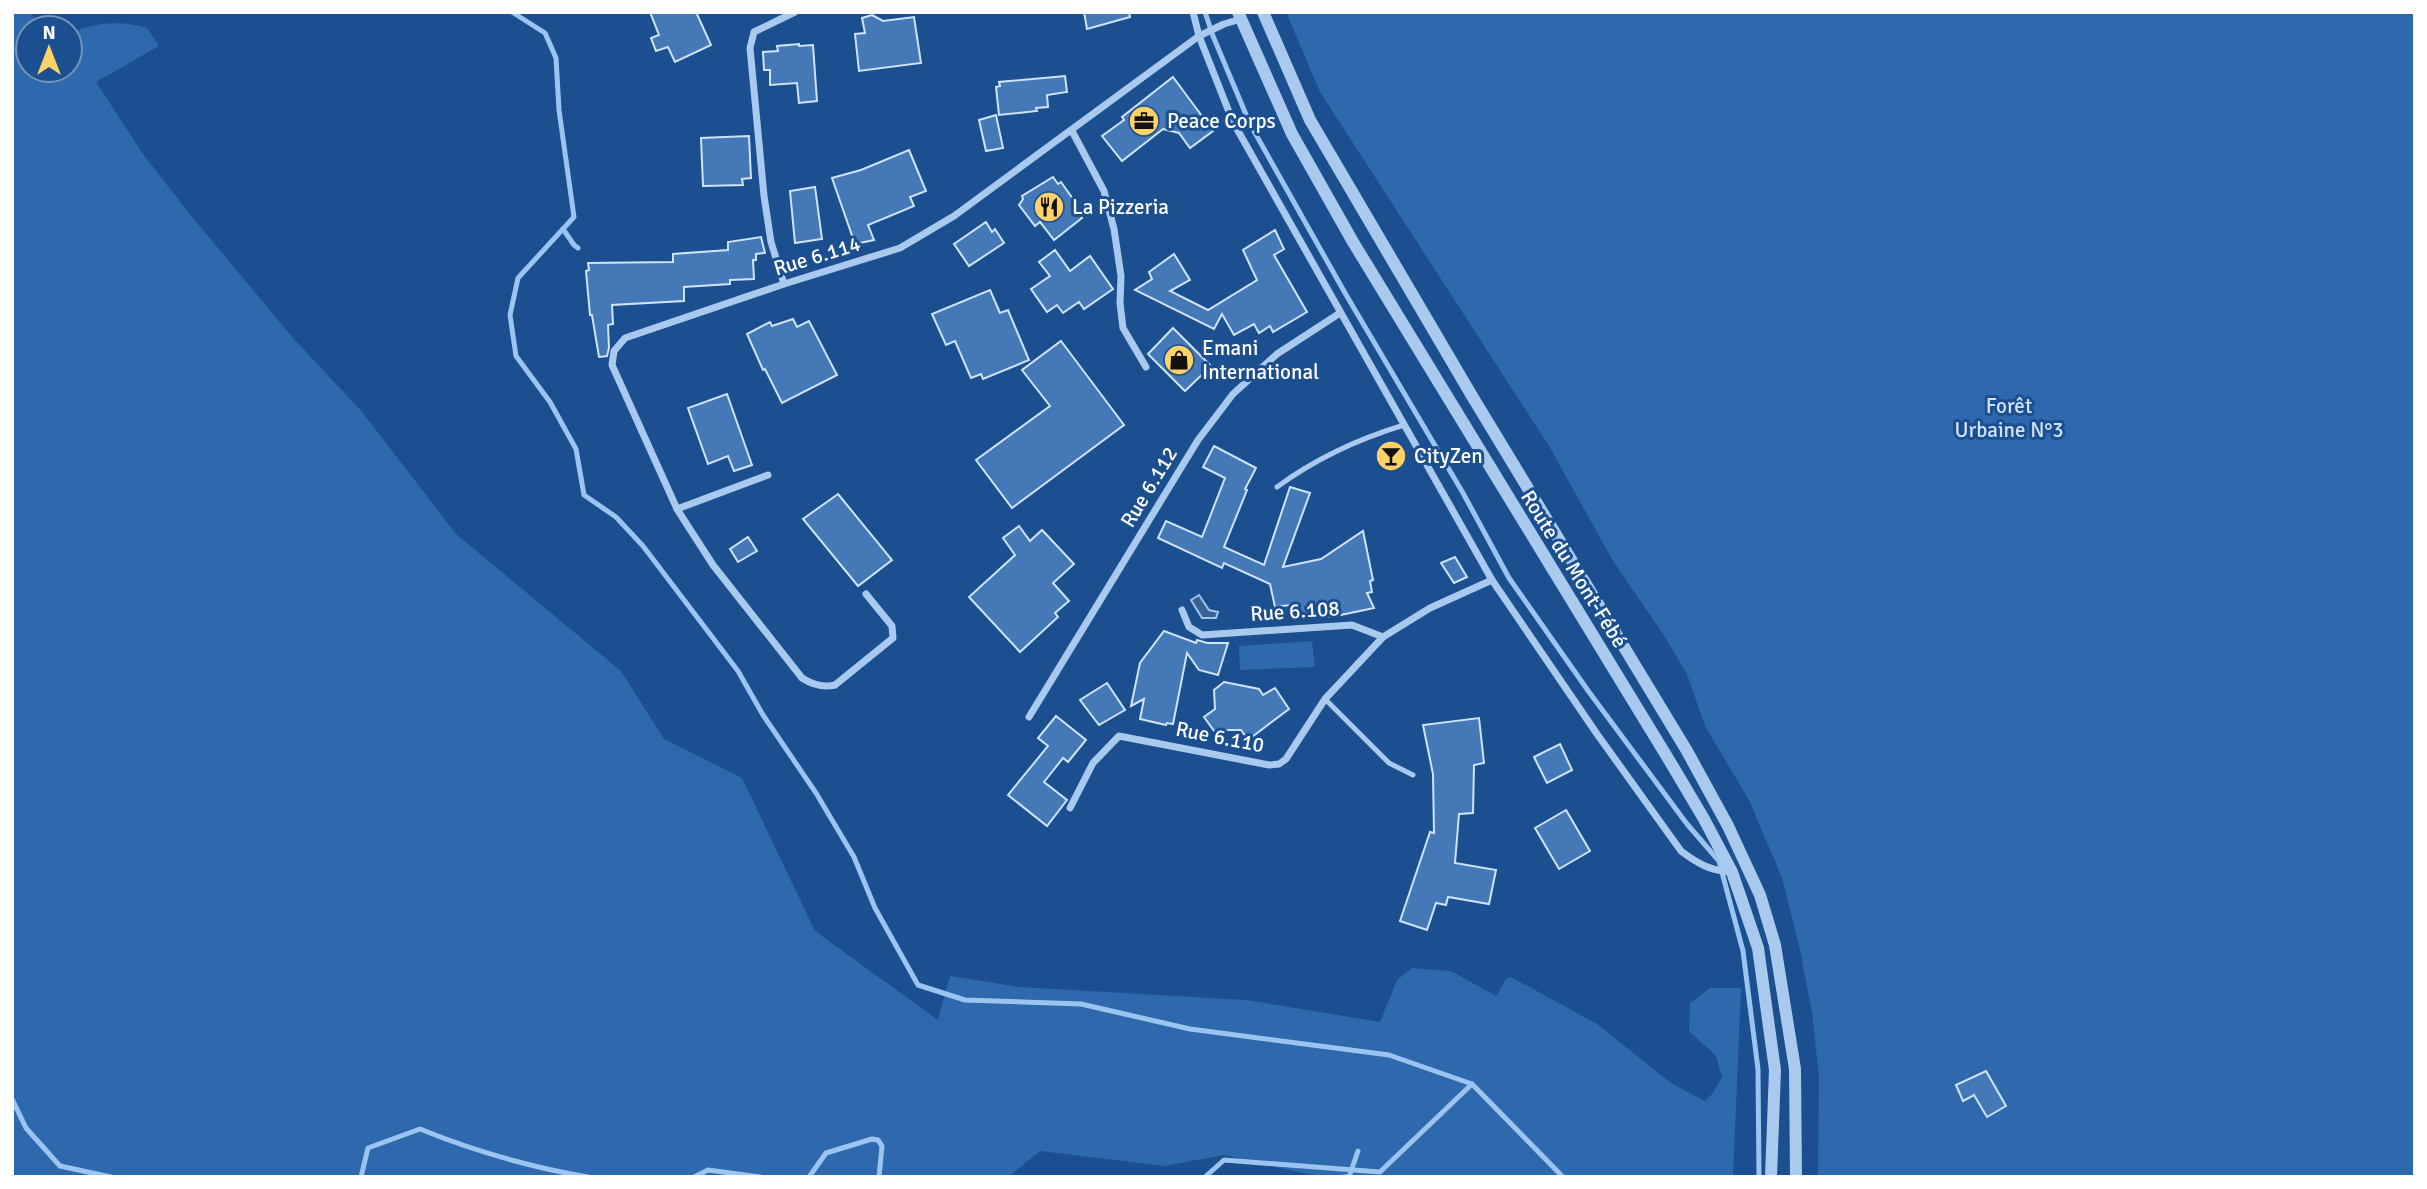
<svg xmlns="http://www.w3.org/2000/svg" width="2427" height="1189" font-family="Signika,sans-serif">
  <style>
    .green { fill: #2e69ad }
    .water { fill: #3c6290; stroke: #9cc4f0; stroke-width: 2 }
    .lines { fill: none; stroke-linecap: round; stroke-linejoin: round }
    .stream { stroke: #9cc4f0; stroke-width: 5 }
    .building { fill: #4478b7; stroke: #cfe3fa; stroke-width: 2 }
    .service { stroke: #a9c9ee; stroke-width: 5 }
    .minor { stroke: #a9c9ee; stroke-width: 7 }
    .tertiary { stroke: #a9c9ee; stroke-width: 12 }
    .labels { text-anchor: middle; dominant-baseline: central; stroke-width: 6; stroke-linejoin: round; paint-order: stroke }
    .poi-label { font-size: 21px; fill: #fff; stroke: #1b4f8f; text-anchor: start }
    .street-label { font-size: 21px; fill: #fff; stroke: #1b4f8f }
    .park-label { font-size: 21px; fill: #cfe3fa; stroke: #1b4f8f }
  </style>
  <rect width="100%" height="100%" fill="#1b4f8f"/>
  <g class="green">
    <path d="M12,12H29L44,28H28V70H70V34C93,22 121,20 147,28L159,46L96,82L143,154L192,217L294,339L363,413L456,534L621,671L664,739L742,778L815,931L938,1020L950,976L1019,987L1246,1000L1380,1022L1397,980L1412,968L1451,971L1496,996L1506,979L1511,977L1597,1024L1671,1083L1705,1101L1713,1093L1722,1077L1716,1056L1689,1031L1690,1003L1710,988H1741L1733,1177H1320L1224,1155L1164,1166L1040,1151L1008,1177H12Z"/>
    <path d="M1286,12H2415V1177H1818L1819,1076L1812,1013L1800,950L1782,878L1749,800L1705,726L1687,674L1663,634L1613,561L1549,446L1320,92Z"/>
    <path d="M1312,641L1315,667L1240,670L1239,646Z"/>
  </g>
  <path class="water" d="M1199,595L1209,610L1218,612L1216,618H1202L1191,600Z"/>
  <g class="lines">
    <g class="stream">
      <path d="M512,12L545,33L556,58L559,110L574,217L518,278L510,315L516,356L550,402L576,449L584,495L616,517L643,546L738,671L763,715L816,793L854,857L875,908L918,985L965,1000L1081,1004L1190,1029L1389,1055L1472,1084L1563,1177"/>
      <path d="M1205,12L1213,36L1250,124L1345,293L1463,493L1509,578L1589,692L1687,824L1719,861L1743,951L1758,1069L1759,1177"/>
      <path d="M563,229L574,245L578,248"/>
      <path d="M12,1099L26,1128L60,1166L111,1177"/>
      <path d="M361,1177L368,1148L420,1129C474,1151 530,1167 588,1177"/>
      <path d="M694,1177L708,1170L760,1177"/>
      <path d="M809,1177L826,1153L872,1139L878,1140L882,1146L879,1177"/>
      <path d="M1205,1177L1224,1160L1380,1172L1472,1084"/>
      <path d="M1344,1177H1349L1358,1151"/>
    </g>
  </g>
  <g class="building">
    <path d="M650,12H696L711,45L675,62L668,47L656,51L651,38L659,35Z"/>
    <path d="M1084,12H1129L1130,17L1087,29Z"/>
    <path d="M872,15L883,21L914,17L921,63L859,71L855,34L865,33L862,18Z"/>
    <path d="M799,44V46L813,45L817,101L799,103L797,83L770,85V70H764L763,52L778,51L777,46Z"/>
    <path d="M1065,76L1067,92L1047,95L1048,107L1036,108L1037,111L999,115L996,87L1000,86L999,82Z"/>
    <path d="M1173,77L1213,131L1190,148L1179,133L1163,129L1122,161L1102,136L1124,120L1122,117Z"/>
    <path d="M996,115L1003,148L986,151L979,120Z"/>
    <path d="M749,136L751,178L742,179L743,185L703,186L701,138Z"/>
    <path d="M909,150L926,191L910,197L914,206L868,225L874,240L855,244L832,178L861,170Z"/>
    <path d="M1053,177L1058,184L1061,182L1078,206L1075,208L1082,218L1054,240L1040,222L1035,226L1019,205L1023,199L1022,196Z"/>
    <path d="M815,187L822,239L795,243L790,191Z"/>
    <path d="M986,222L992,232L995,229L1004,243L969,266L954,244Z"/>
    <path d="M1275,230L1284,249L1274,255L1307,312L1273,332L1270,326L1259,333L1254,324L1234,335L1222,314L1214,329L1135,290L1152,279L1149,272L1174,254L1190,280L1170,291L1208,310L1257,280L1243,250Z"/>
    <path d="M761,237L765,253L756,254V260H753L754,279L730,280V284L684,287V301L612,305L613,324L608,325L609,348L607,356L599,357L592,315H590L586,271L589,270L588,263L673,262V254L728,250V242Z"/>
    <path d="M1055,250L1070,271L1090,256L1113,289L1084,309L1079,302L1063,313L1057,305L1047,312L1031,289L1050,276L1039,262Z"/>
    <path d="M990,290L1000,313L1008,310L1029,360L983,379L981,374L971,378L955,341L946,345L932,314Z"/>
    <path d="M793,319L797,327L809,321L837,375L782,403L765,369L763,370L747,334L770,322L772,326Z"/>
    <path d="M1173,328L1211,366L1185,391L1148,354Z"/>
    <path d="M1061,341L1124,425L1012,508L976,460L1050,406L1022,370Z"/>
    <path d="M727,394L752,465L734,471L728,456L708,464L688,408Z"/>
    <path d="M1214,446L1256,468L1245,489L1247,490L1224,547L1264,565L1290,487L1310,493L1283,567L1321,559L1363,531L1373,580L1370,581L1372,592L1367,593L1374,608L1336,616L1299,618V604L1275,607L1270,584L1224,563L1222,568L1158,538L1166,521L1202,537L1225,478L1203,467Z"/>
    <path d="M838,494L892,560L858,586L803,519Z"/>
    <path d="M1019,526L1030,541L1042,530L1074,564L1053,583L1069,601L1055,613L1058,617L1020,652L969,597L1015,555L1003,538Z"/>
    <path d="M748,537L757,551L738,562L730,549Z"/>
    <path d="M1455,557L1467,577L1454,583L1441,563Z"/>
    <path d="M1164,631L1196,643L1197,640L1207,643H1228L1218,675L1199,670L1187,653L1173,724L1167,723L1166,725L1140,719L1144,699L1131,706L1140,663Z"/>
    <path d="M1224,682L1259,689L1263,695L1275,688L1289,709L1248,740L1241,730H1227L1217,735L1204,717L1215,709L1214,690Z"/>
    <path d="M1107,683L1125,710L1099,725L1080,700Z"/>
    <path d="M1056,716L1086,740L1068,762L1063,758L1044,782L1067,800L1047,826L1008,795L1048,746L1038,738Z"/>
    <path d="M1479,718L1484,763L1474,765L1473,813L1459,814L1455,863L1496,870L1489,904L1448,897L1446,905L1436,903L1427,930L1400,921L1430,832L1434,833L1433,774L1423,725Z"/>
    <path d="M1560,744L1572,770L1547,783L1534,757Z"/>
    <path d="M1566,810L1590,851L1559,869L1535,828Z"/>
    <path d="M1986,1071L2006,1106L1987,1117L1974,1095L1963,1101L1956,1085Z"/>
  </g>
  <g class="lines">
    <g class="service">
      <path d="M1277,487C1315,459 1358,439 1404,425"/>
      <path d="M1325,699L1389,763L1413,775"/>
    </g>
    <g class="minor">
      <path d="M1193,12L1199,36L1233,122L1492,580L1597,734L1681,851C1698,864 1711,871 1732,872"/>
      <path d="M1072,131L1104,191L1114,229L1121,276L1120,303L1123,328L1146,367"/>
      <path d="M784,284L771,242L764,196L750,48L754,32L795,12"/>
      <path d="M768,475L677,509L612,365L614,351L625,338L784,284L900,248L954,216L1199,36L1224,24L1241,19"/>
      <path d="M677,509L713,565L802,678C813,685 823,688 835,685L893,638L892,626L866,594"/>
      <path d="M1182,610L1189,627L1202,635L1352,625L1383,637L1430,608L1492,580"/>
      <path d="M1029,717L1198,440L1233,394L1277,354L1340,313"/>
      <path d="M1070,808L1093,763L1119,736L1269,765L1279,764L1286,759L1325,699L1383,637"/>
    </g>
    <g class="tertiary">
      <path d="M1238,12L1292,134L1353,242L1669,760L1704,819L1732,872L1758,948L1775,1070L1771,1177"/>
      <path d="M1263,12L1310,120L1472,396L1687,751L1728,826L1760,895L1775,945L1795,1069L1796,1177"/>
    </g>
  </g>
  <defs>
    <g id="office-disc" transform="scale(1.575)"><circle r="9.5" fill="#ffd166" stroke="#1b4f8f"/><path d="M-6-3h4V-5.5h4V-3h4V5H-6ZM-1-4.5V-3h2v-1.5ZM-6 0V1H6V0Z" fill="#111"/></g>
    <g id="restaurant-disc" transform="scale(1.575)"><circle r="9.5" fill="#ffd166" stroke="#1b4f8f"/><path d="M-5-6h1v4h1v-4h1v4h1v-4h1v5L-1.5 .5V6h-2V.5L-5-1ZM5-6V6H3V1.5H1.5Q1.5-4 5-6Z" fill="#111"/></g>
    <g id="shop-disc" transform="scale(1.575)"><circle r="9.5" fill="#ffd166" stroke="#1b4f8f"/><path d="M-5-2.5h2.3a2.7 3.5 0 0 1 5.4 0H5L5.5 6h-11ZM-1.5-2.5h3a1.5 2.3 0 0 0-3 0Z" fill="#111"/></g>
    <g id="bar-disc" transform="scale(1.575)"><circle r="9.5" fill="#ffd166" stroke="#1b4f8f"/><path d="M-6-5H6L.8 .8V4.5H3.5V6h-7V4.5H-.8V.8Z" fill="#111"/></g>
  </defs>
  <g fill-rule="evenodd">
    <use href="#office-disc" x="1144" y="121"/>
    <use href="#restaurant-disc" x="1049" y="207"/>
    <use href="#shop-disc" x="1179" y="360"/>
    <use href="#bar-disc" x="1391" y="456"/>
  </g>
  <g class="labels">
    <g class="poi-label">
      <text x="1167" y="121">Peace Corps</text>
      <text x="1072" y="207">La Pizzeria</text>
      <text x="1202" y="348">Emani<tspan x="1202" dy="24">International</tspan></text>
      <text x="1414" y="456">CityZen</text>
    </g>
    <g class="street-label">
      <text transform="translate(817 256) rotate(-17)">Rue 6.114</text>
      <text transform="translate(1149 487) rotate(-59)">Rue 6.112</text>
      <text transform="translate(1574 569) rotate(58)">Route du Mont-Fébé</text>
      <text transform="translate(1295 611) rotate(-4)">Rue 6.108</text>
      <text transform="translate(1220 737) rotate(11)">Rue 6.110</text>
    </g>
    <g class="park-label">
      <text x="2009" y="406">Forêt<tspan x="2009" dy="24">Urbaine N°3</tspan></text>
    </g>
  </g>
  <rect width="2427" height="1189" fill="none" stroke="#ffffff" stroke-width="28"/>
  <g transform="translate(49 49)"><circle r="33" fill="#1b4f8f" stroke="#7695bc" stroke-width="2"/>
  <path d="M0-5L12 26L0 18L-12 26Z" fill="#ffd166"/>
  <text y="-10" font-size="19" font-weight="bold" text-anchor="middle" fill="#ffffff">N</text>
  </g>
</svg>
